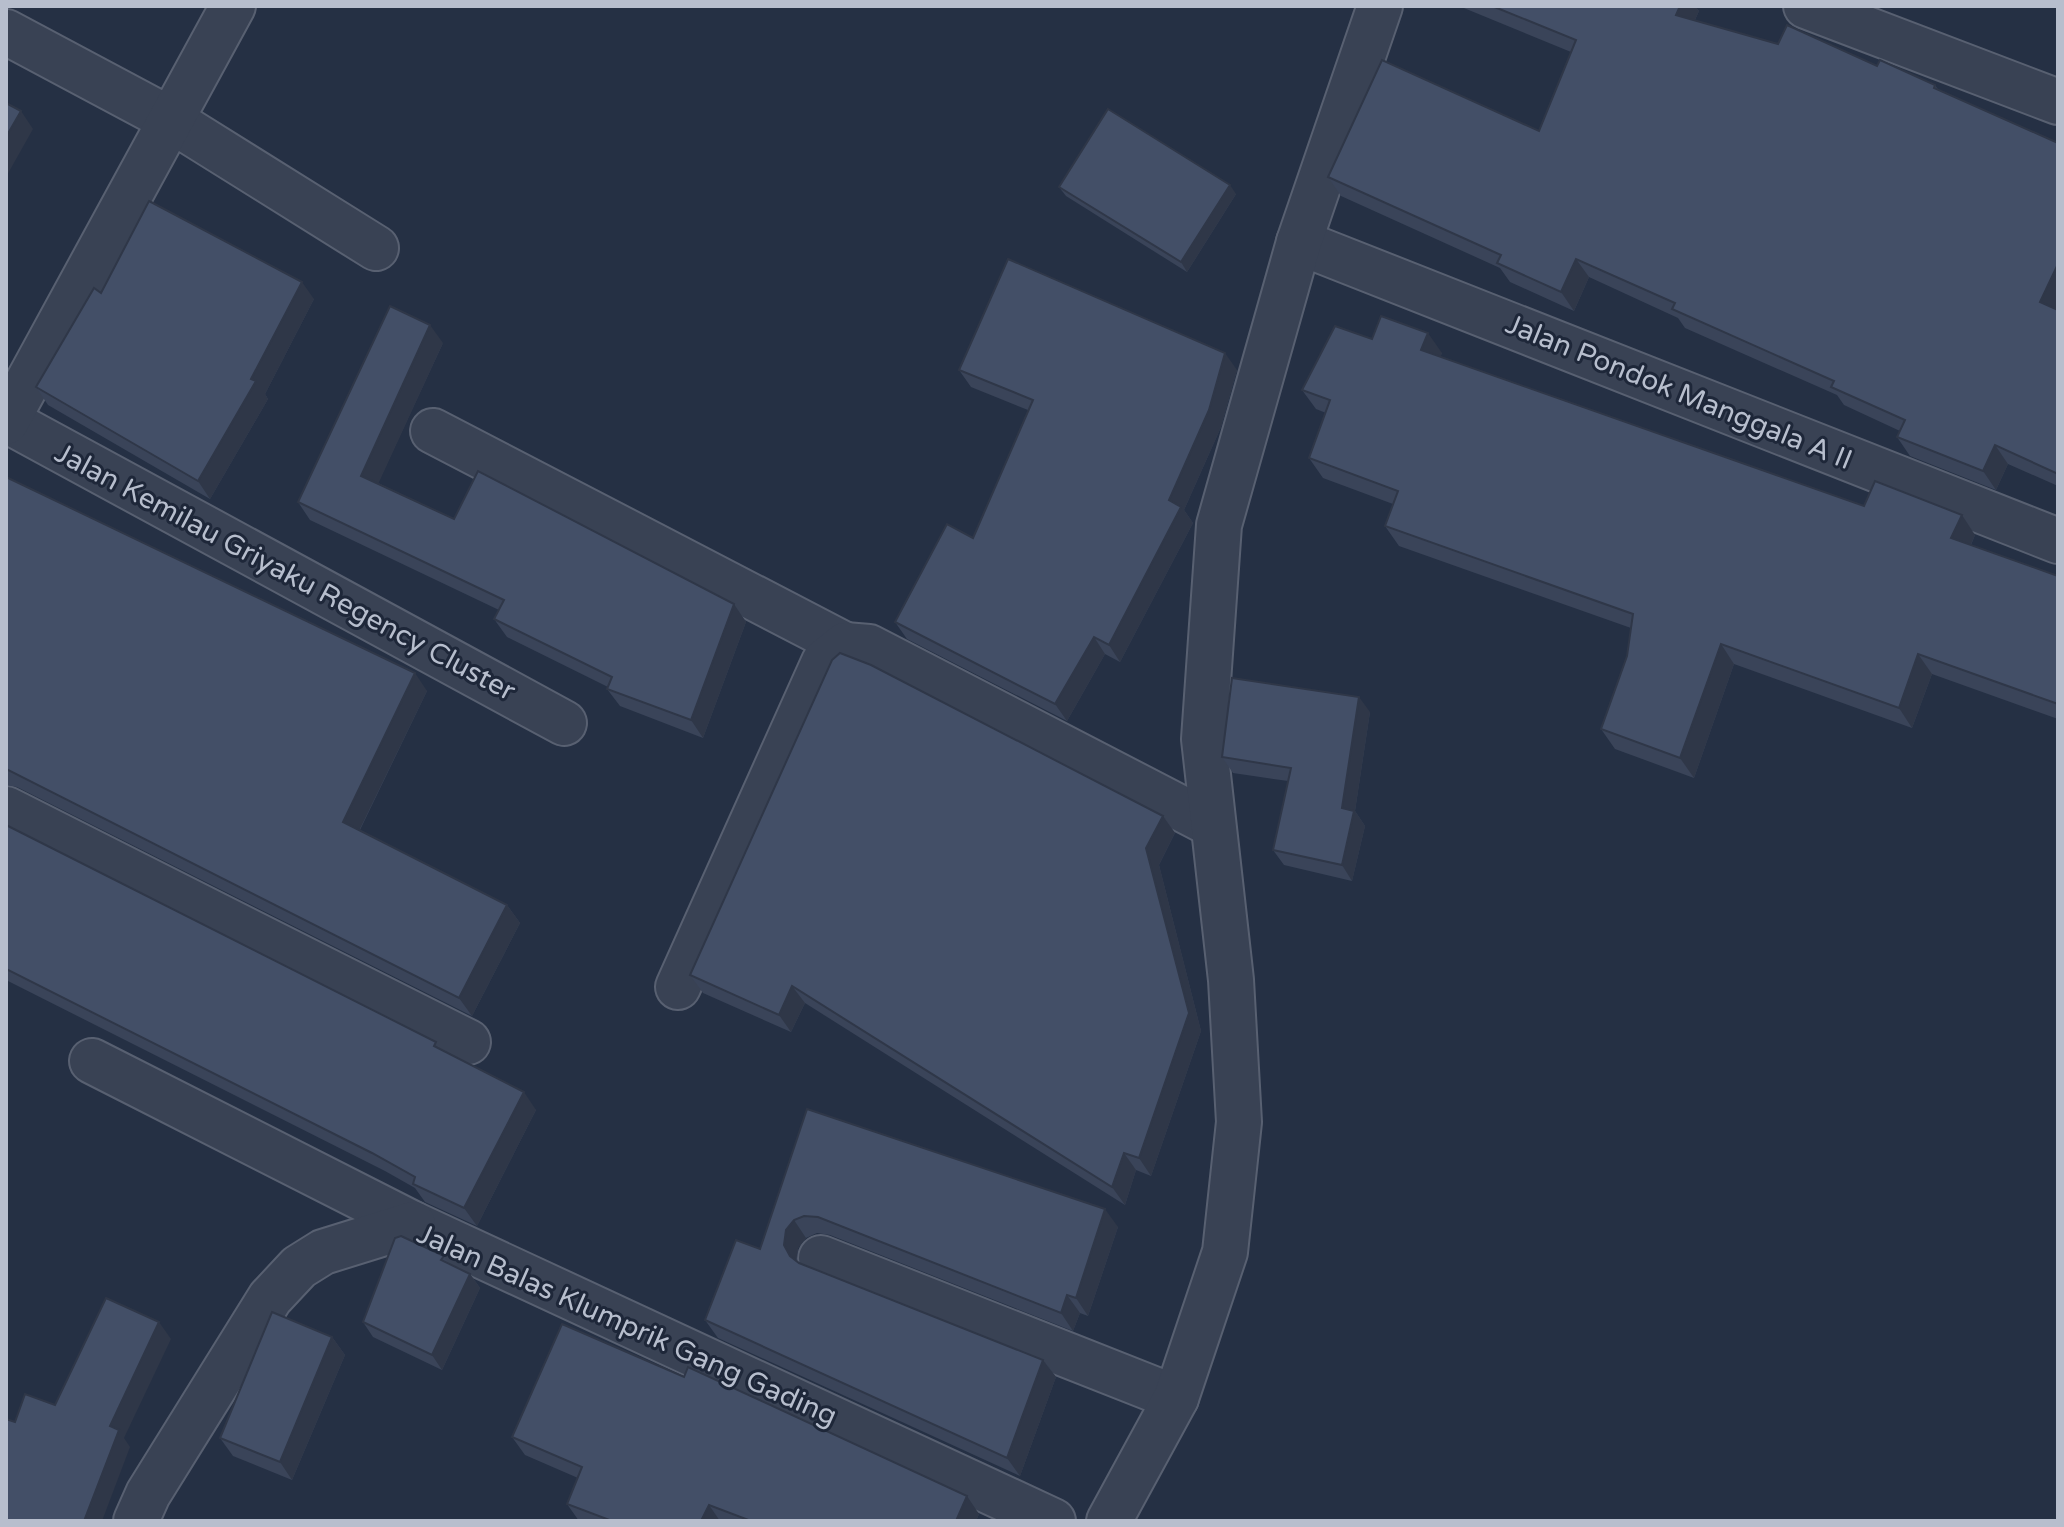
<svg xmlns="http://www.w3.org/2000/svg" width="2064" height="1527" font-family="'Varela Round',sans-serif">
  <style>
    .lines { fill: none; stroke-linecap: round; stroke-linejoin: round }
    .minor-casing { stroke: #586071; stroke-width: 48 }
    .minor { stroke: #394254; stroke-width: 44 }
    .wall { fill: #3a4459 }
    .shaded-wall { fill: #2f3748 }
    .building { fill: #434f67; stroke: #2f3748; stroke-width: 2 }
    .labels { text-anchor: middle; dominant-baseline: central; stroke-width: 6; stroke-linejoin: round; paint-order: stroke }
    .street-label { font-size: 28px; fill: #b7becd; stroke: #1e2739 }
  </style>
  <rect width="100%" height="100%" fill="#253044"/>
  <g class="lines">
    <g class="minor-casing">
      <g id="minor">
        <path d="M1806,6L2058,102"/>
        <path d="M6,32L171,120L376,248"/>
        <path d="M1299,242L2058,541"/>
        <path d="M6,420L564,723"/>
        <path d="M6,422L233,6"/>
        <path d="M433,431L845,645"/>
        <path d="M6,809L468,1042"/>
        <path d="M678,987L824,662L845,645L869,647L1213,825"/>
        <path d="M92,1061L413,1224L1053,1521"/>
        <path d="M821,1258L1176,1398"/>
        <path d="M136,1521L148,1494L270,1298L299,1267L323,1252L413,1224"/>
        <path d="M1109,1521L1176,1398L1225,1252L1239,1122L1231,980L1204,739L1219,525L1299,242L1380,6"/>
      </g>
    </g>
    <use href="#minor" class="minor"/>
  </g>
  <g class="wall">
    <path d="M1459,6H1695L1699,11L1695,20L1778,44L1877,66L1935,85L1939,91L2058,143V486L2008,464L1996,490L1910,456L1897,437L1900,431L1844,405L1837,395L1685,328L1678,318L1589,277L1574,311L1510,282L1500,268L1341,196L1328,177L1539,131L1571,52Z"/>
    <path d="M1059,187L1236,194L1187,272L1066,196Z"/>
    <path d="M101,293L314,299L265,394L268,399L210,499L48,405L36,387Z"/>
    <path d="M1372,339L1442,353L1440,357L1864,506L1975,535L1971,545L2058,576V719L1932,674L1912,728L1734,664L1694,778L1615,749L1601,729L1627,656L1631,628L1399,546L1385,526L1393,504L1323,478L1309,458L1326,413L1316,409L1302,390Z"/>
    <path d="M443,343L378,483L454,519L734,604L746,622L703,738L620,706L607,689L608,687L507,637L494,619L499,610L310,520L298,502Z"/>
    <path d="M959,370H1237L1221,427L1184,510L1193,523L1120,662L1105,654L1067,721L907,639L895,622L973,538L1028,410L971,387Z"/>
    <path d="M6,477L427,691L360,830L507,905L520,923L472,1016L17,787L6,785Z"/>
    <path d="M1370,712L1355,811L1365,826L1352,881L1284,865L1273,850L1288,781L1233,773L1222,757Z"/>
    <path d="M1163,816L1175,833L1159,865L1201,1031L1151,1176L1136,1170L1125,1205L805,1003L791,1032L703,993L690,975Z"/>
    <path d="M6,825L441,1049L536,1110L477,1226L425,1202L415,1188L385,1171L6,980Z"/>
    <path d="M807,1109L1118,1227L1088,1316L1080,1313L1073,1331L830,1235L817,1233L806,1238L798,1248L797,1261L799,1263L1043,1360L1056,1377L1020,1476L718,1338L705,1320L760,1249Z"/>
    <path d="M444,1256L449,1264L470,1274L480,1288L442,1370L373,1337L363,1322Z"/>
    <path d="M332,1337L345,1355L292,1480L233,1456L220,1438Z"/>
    <path d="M512,1437L979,1514L976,1521H579L567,1504L578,1478L525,1455Z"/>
  </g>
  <g class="shaded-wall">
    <path d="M1680,6H1695L1699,11L1689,33L1676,15Z"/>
    <path d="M21,111L33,129L6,177V137Z"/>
    <path d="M1230,185L1236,194L1187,272L1181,262Z"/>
    <path d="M1576,259L1589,277L1574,311L1561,292Z"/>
    <path d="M2058,264V311L2040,302Z"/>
    <path d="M302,282L314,299L265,394L268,399L210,499L198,481Z"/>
    <path d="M430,325L443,343L374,493L361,476Z"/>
    <path d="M1428,333L1442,353L1435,370L1421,350Z"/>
    <path d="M1225,353L1237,370L1221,427L1184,510L1193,523L1120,662L1109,645L1169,500Z"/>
    <path d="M1995,445L2008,464L1996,490L1983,471Z"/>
    <path d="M1962,515L1975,535L1965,558L1951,538Z"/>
    <path d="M734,604L746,622L703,738L691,720Z"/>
    <path d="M1094,637L1105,654L1067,721L1055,704Z"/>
    <path d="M1721,644L1734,664L1694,778L1680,758Z"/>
    <path d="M1918,654L1932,674L1912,728L1899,708Z"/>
    <path d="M415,673L427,691L355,839L343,822Z"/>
    <path d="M1359,697L1370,712L1355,811L1365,826L1352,881L1342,865V808Z"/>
    <path d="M1163,816L1175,833L1159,865L1201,1031L1151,1176L1139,1158L1146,848Z"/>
    <path d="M507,905L520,923L472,1016L459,998Z"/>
    <path d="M792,986L805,1003L791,1032L779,1015Z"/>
    <path d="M524,1092L536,1110L477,1226L464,1208Z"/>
    <path d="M1124,1153L1136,1170L1125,1205L1112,1187Z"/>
    <path d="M1105,1209L1118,1227L1088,1316L1076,1298Z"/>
    <path d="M794,1220L806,1238L798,1248L796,1262L790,1256L784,1245L786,1230Z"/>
    <path d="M470,1274L480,1288L442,1370L432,1355Z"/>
    <path d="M1067,1295L1080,1313L1073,1331L1061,1313Z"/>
    <path d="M159,1322L171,1339L124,1438L130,1447L102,1521H84L110,1426Z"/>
    <path d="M332,1337L345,1355L292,1480L280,1462Z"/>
    <path d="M1043,1360L1056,1377L1020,1476L1007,1458Z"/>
    <path d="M967,1496L979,1514L976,1521H956Z"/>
    <path d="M709,1505L720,1521H701Z"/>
  </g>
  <g class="building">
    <path d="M1492,6H1680L1676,15L1778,44L1787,25L1877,66L1880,60L1935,85L1934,88L2058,143V264L2040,302L2058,310V474L1995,445L1983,471L1897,437L1905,420L1831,387L1834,381L1672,309L1675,303L1576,259L1561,292L1497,263L1501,255L1328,177L1382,60L1539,131L1576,40Z"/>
    <path d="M6,103L21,111L6,137Z"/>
    <path d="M1108,109L1230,185L1181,262L1059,187Z"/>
    <path d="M149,201L302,282L251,379L256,381L198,481L36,387L94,288L101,293Z"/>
    <path d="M1008,259L1225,353L1209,410L1169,500L1181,507L1109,645L1094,637L1055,704L895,622L947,524L973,538L1033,400L959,370Z"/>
    <path d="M390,306L430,325L361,476L454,519L478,471L734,604L691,720L607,689L612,677L494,619L504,600L298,502Z"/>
    <path d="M1381,316L1428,333L1421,350L1864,506L1875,481L1962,515L1951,538L2058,576V704L1918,654L1899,708L1721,644L1680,758L1601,729L1627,656L1633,614L1385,526L1398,491L1309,458L1330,400L1302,390L1335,326L1372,339Z"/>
    <path d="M6,477L415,673L343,822L507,905L459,998L6,769Z"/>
    <path d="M840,653L871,665L1163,816L1146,848L1189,1013L1139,1158L1124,1153L1112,1187L792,986L779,1015L690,975L832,660Z"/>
    <path d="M1232,678L1359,697L1342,808L1354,811L1342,865L1273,850L1291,768L1222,757Z"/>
    <path d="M6,825L436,1042L434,1046L524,1092L464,1208L413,1184L415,1177L372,1153L6,969Z"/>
    <path d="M807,1109L1105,1209L1076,1298L1067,1295L1061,1313L818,1217L804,1216L794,1220L786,1230L784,1245L790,1256L799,1263L1043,1360L1007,1458L705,1320L736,1240L760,1249Z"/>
    <path d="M401,1236L444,1256L441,1260L470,1274L432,1355L363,1322L395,1238Z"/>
    <path d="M106,1298L159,1322L110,1426L119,1430L84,1521H6V1419L15,1422L25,1394L55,1405Z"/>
    <path d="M272,1312L332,1337L280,1462L220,1438Z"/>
    <path d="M562,1324L684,1377L688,1367L967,1496L956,1521H751L709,1505L701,1521H612L567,1504L582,1467L512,1437Z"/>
  </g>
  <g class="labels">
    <g class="street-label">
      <text transform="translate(1679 392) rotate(22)">Jalan Pondok Manggala A II</text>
      <text transform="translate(285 572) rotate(28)">Jalan Kemilau Griyaku Regency Cluster</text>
      <text transform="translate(627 1325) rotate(24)">Jalan Balas Klumprik Gang Gading</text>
    </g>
  </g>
  <rect width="2064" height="1527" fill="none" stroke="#b7becd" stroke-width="16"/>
</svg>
